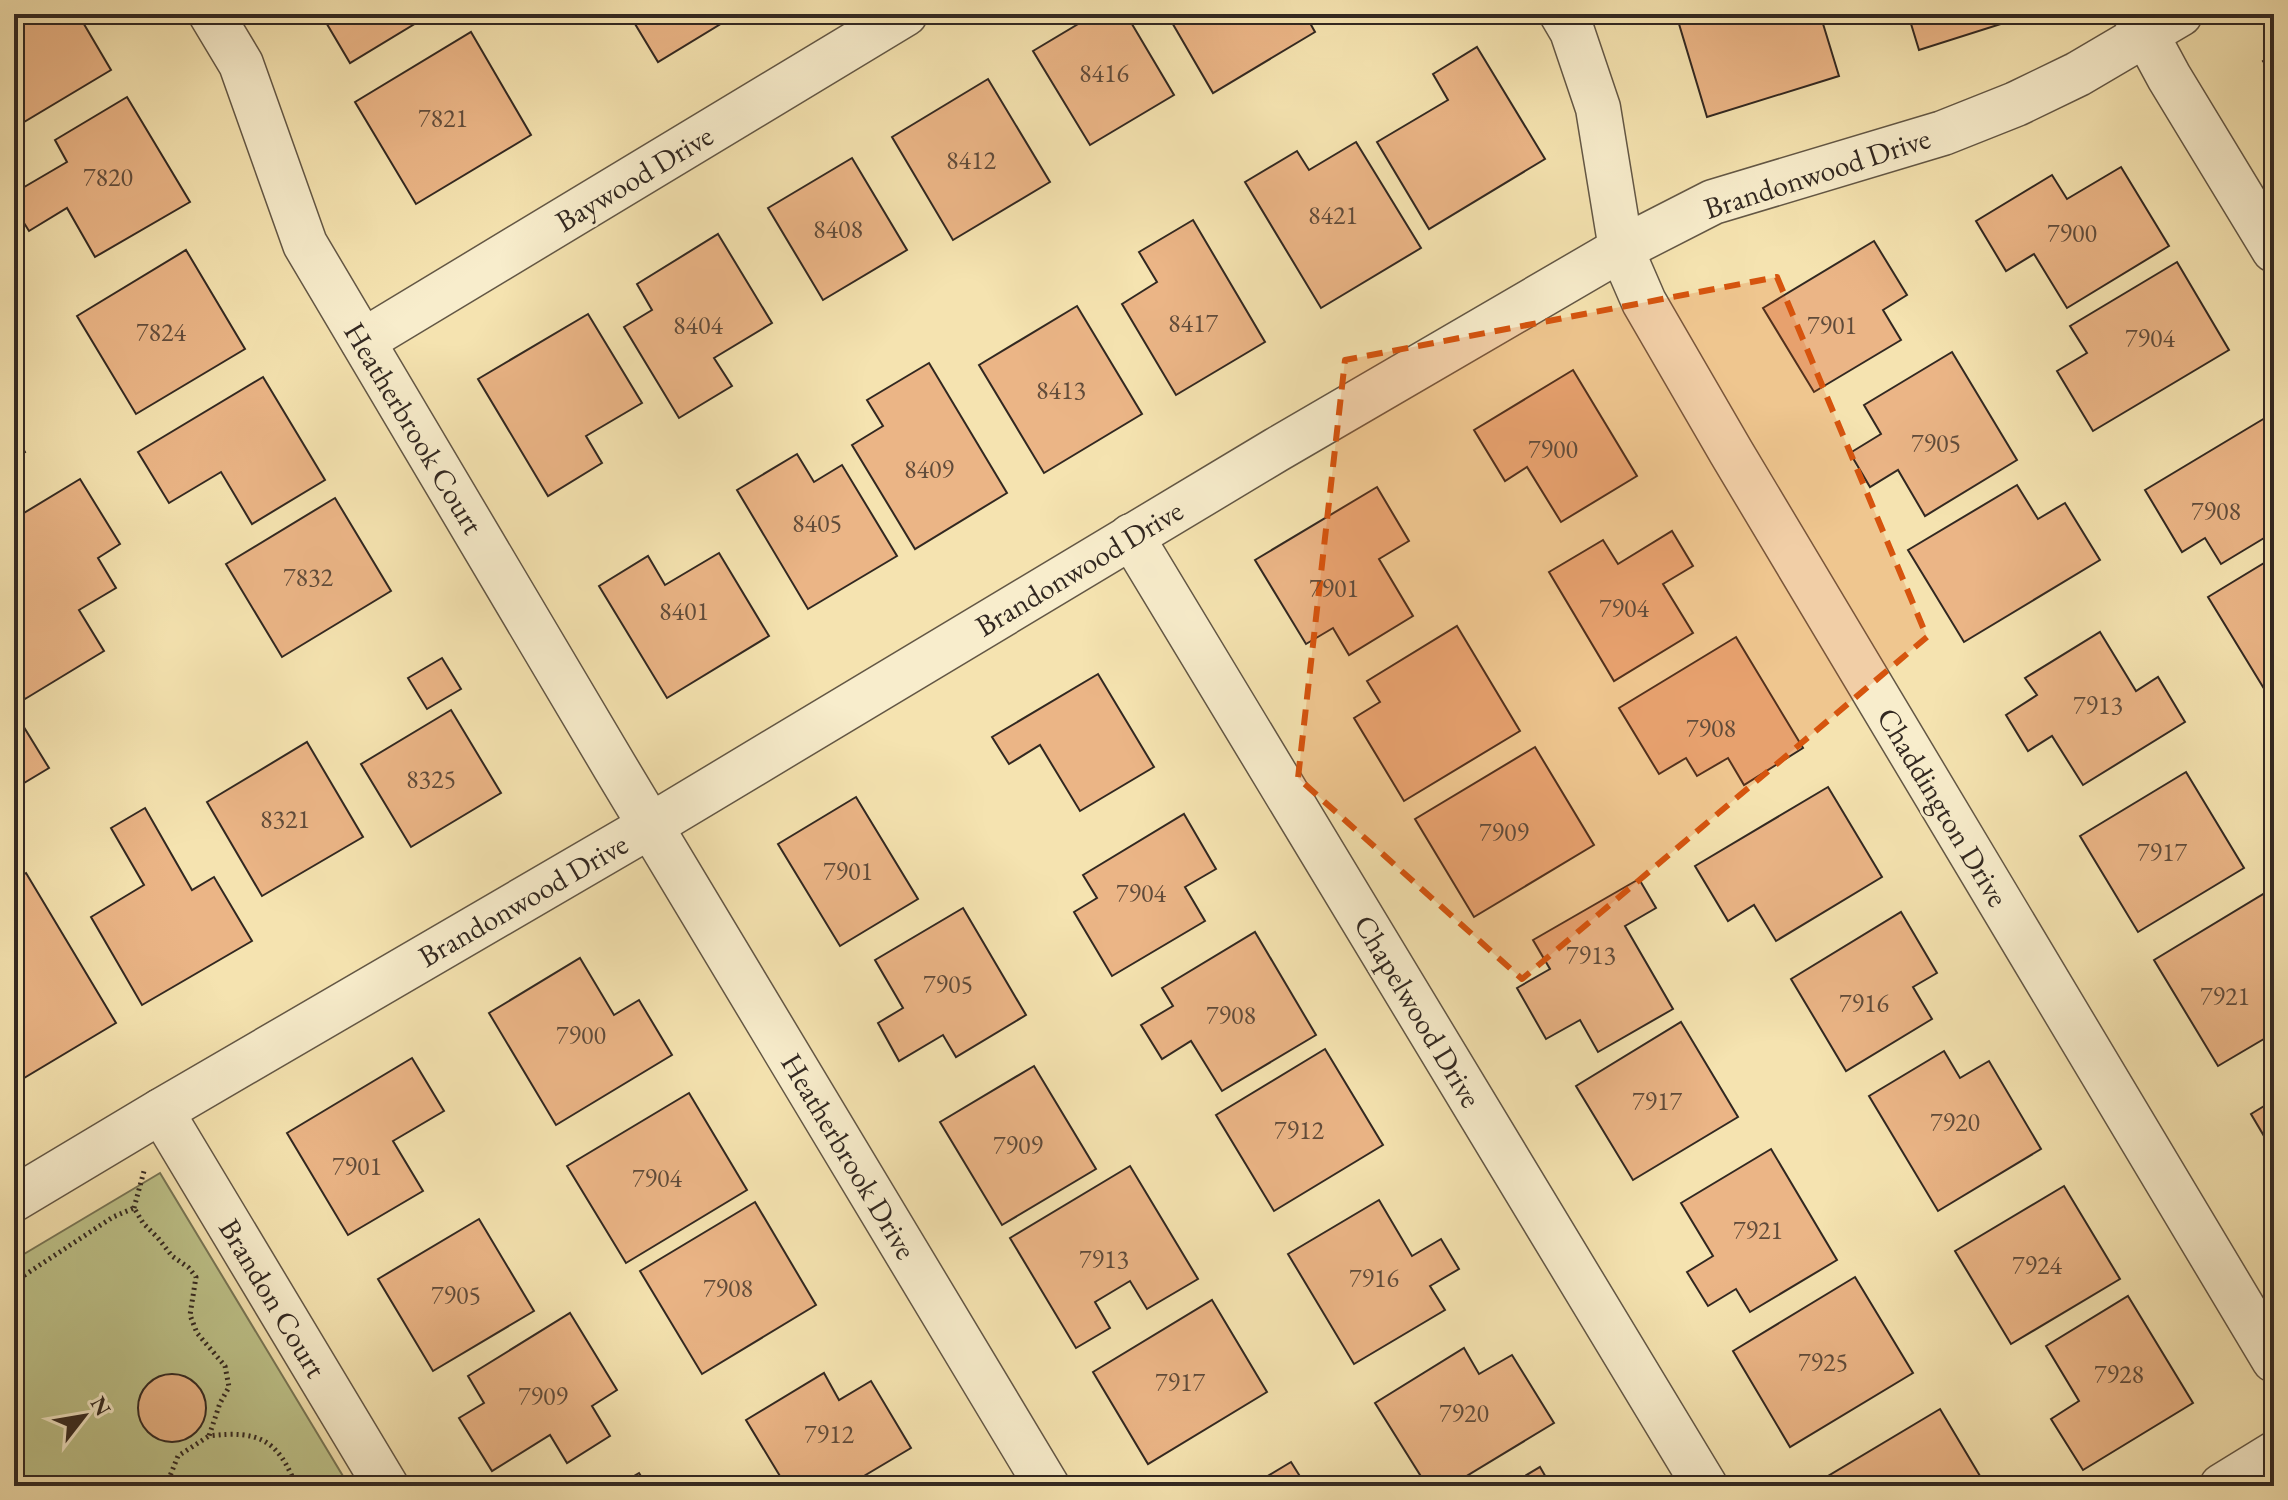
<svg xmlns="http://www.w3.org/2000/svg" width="2288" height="1500" font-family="'EB Garamond',serif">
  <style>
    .green { fill: #bec38a; stroke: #787656; stroke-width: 2 }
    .building { fill: #ebb586; stroke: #322821; stroke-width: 2 }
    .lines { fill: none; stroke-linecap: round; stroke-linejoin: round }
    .minor-casing { stroke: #635745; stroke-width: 47 }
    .path { stroke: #322821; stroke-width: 5; stroke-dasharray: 2 4; stroke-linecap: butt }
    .minor { stroke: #f8edcc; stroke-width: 44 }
    .marked { fill: #d6540e; fill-opacity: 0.2; stroke: #d6540e; stroke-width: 6; stroke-dasharray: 16 10; stroke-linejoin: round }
    .labels { text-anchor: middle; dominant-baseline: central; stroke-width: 6; stroke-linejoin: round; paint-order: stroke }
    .number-label { font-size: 26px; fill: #604b3a }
    .street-label { font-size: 30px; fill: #322821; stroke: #f8edcc }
  </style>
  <rect width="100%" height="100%" fill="#f5e3b0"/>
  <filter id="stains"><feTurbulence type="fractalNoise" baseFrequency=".0025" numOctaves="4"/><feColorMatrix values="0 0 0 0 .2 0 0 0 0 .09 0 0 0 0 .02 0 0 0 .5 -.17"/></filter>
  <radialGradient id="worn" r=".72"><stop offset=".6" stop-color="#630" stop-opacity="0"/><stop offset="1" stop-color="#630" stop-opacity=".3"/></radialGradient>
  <path class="green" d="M160,1173L349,1486H14V1260Z"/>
  <g class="building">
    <path d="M14,14H78L111,70L14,128Z"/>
    <path d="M321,14H431L350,63Z"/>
    <path d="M629,14H737L658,62Z"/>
    <path d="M1095,14H1126L1174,95L1090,145L1033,51Z"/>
    <path d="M1167,14H1305L1315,32L1213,93Z"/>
    <path d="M1676,14H1820L1839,76L1707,117Z"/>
    <path d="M1908,14H2026V16L1919,50Z"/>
    <path d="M471,32L531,135L416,204L355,102Z"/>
    <path d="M1477,47L1545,159L1429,229L1377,142L1448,100L1433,74Z"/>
    <path d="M2274,55V78L2263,61Z"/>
    <path d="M988,79L1050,182L953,240L892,137Z"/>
    <path d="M127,97L190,202L95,257L67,208L29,231L14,207V193L67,162L55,140Z"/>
    <path d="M1356,142L1421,248L1321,308L1245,182L1297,151L1309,170Z"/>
    <path d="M852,158L907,250L823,300L768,208Z"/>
    <path d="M2121,167L2169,246L2067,308L2034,254L2006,271L1976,221L2052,175L2067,199Z"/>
    <path d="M1193,220L1265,342L1176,395L1122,304L1157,282L1139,252Z"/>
    <path d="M718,234L772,323L714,358L732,386L679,418L624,327L652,310L637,284Z"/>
    <path d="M1874,241L1907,295L1883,310L1901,340L1814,392L1763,308Z"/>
    <path d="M186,250L245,349L136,414L77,316Z"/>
    <path d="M2177,262L2229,350L2093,431L2057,371L2087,353L2070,326Z"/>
    <path d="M1077,306L1142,414L1044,473L979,365Z"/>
    <path d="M588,314L642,403L586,436L602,463L548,496L478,379Z"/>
    <path d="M1952,352L2017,460L1925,516L1898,470L1870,487L1850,453L1881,434L1864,405Z"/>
    <path d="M929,363L1007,493L915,549L852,445L883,426L867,400Z"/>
    <path d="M1573,370L1637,476L1561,522L1527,467L1505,481L1474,430Z"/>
    <path d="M263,377L325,480L252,524L221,472L169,503L138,452Z"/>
    <path d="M2265,418L2274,433V532L2221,564L2205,538L2182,552L2145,490Z"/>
    <path d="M14,433L25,452L14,458Z"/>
    <path d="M797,454L814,482L842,465L897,556L808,609L737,490Z"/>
    <path d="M80,479L120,544L98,558L116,588L79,610L104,651L25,699L14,681V519Z"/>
    <path d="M2017,485L2038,519L2065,503L2100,560L1964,642L1908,550Z"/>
    <path d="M1377,487L1409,541L1379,559L1413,616L1349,655L1333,628L1306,644L1255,560Z"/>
    <path d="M335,498L391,591L282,657L226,564Z"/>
    <path d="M1672,531L1693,566L1663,584L1693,633L1614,681L1549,572L1603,540L1618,564Z"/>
    <path d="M719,553L769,636L667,698L599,586L648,556L665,585Z"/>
    <path d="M2274,557V705L2208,597Z"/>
    <path d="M1457,626L1520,731L1404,801L1354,718L1380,702L1367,681Z"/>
    <path d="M2100,632L2136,691L2158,677L2185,722L2083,785L2052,736L2028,751L2006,715L2037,695L2025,678Z"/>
    <path d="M1736,637L1803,748L1744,785L1728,758L1697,776L1686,758L1659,774L1619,708Z"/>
    <path d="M442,658L461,689L427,709L408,678Z"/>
    <path d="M1098,674L1154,767L1080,811L1040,745L1009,764L992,737Z"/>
    <path d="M451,710L501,793L411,847L361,764Z"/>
    <path d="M14,711L49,768L14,789Z"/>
    <path d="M307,742L363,837L262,896L207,802Z"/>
    <path d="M1535,747L1594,845L1474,917L1415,819Z"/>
    <path d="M2186,772L2244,868L2138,932L2080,836Z"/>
    <path d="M1828,787L1882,877L1776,941L1754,905L1728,921L1695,866Z"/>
    <path d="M856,797L918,899L840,946L778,844Z"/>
    <path d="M145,808L192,890L214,877L252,941L142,1005L91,917L144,885L111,828Z"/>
    <path d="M1184,814L1216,869L1185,887L1205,921L1112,976L1074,912L1097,898L1083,875Z"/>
    <path d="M26,873L116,1023L14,1084V880Z"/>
    <path d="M1639,879L1656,908L1625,926L1673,1009L1598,1052L1580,1020L1546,1039L1517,988L1550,969L1533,940Z"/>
    <path d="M2270,890L2274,897V1033L2218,1066L2154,960Z"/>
    <path d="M963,908L1026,1015L956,1057L943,1035L899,1061L878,1023L903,1008L875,960Z"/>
    <path d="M1901,912L1937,973L1913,987L1932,1019L1846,1071L1791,979Z"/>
    <path d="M1255,932L1316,1035L1222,1091L1191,1041L1162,1059L1141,1025L1173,1006L1162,988Z"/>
    <path d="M580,958L614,1015L639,1000L672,1055L556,1125L489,1013Z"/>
    <path d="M1681,1022L1738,1117L1633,1180L1576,1086Z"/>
    <path d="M1325,1049L1383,1145L1274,1211L1216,1115Z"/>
    <path d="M1944,1051L1960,1078L1989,1061L2041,1149L1938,1211L1869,1096Z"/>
    <path d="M412,1058L444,1111L393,1141L423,1191L348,1235L287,1133Z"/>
    <path d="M1034,1066L1096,1169L1002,1225L940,1122Z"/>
    <path d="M689,1093L747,1190L626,1263L567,1166Z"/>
    <path d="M2274,1100V1153L2251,1114Z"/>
    <path d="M1771,1149L1837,1260L1750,1312L1736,1289L1708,1306L1687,1272L1713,1256L1681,1203Z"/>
    <path d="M1130,1166L1198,1279L1147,1309L1130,1281L1095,1302L1110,1328L1076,1348L1010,1238Z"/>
    <path d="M2064,1186L2120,1279L2011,1344L1955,1251Z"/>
    <path d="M1379,1200L1412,1256L1441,1239L1459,1269L1430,1286L1445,1310L1354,1364L1288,1254Z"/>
    <path d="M755,1202L816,1305L702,1374L640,1271Z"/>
    <path d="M479,1219L534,1311L433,1371L378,1279Z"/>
    <path d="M1855,1277L1913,1373L1790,1447L1733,1351Z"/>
    <path d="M2128,1296L2193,1403L2083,1470L2051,1419L2079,1401L2046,1346Z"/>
    <path d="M1212,1300L1267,1392L1148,1464L1093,1372Z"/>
    <path d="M570,1313L617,1390L592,1406L610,1436L567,1463L550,1435L492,1471L459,1418L484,1403L468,1376Z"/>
    <path d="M1464,1348L1479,1374L1512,1355L1554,1423L1450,1486H1427L1375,1403Z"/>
    <path d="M824,1373L839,1400L871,1381L911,1448L847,1486H786L746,1420Z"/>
    <circle cx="172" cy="1408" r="34"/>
    <path d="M1940,1409L1986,1486H1814L1813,1485Z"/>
    <path d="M1291,1462L1306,1486H1251Z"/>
    <path d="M1540,1467L1551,1486H1508Z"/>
    <path d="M639,1473L647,1486H617Z"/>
  </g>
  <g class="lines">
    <g class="minor-casing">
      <g id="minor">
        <path d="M211,14L241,64L305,244L615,767L1047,1486"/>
        <path d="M1562,14L1572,31L1598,108L1621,249L1644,302L1731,452L2274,1360"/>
        <path d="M2135,14L2169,77L2274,250"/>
        <path d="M363,341L905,14"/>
        <path d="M1131,536L1705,1486"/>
        <path d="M161,1111L386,1486"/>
        <path d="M14,1199L161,1111L650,826L1276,450L1621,249L1713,202L1943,133L2016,104L2078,74L2180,14"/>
        <path d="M2222,1486L2274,1454"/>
      </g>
    </g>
    <g class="path">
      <path d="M134,1208L144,1171"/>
      <path d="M14,1282L113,1217L134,1208L143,1223L158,1238L172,1256L189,1268L196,1277L190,1315L197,1333L225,1366L229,1387L220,1403L209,1436C258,1430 278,1439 296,1486"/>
      <path d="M166,1486L178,1456L209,1436"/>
    </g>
    <use href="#minor" class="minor"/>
  </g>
  <path class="marked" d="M1777,277L1927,637L1522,979L1298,778L1345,360Z"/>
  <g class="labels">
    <g class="number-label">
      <text x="1104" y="73">8416</text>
      <text x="443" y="118">7821</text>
      <text x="971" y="160">8412</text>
      <text x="108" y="177">7820</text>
      <text x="1333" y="215">8421</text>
      <text x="838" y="229">8408</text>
      <text x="2072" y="233">7900</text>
      <text x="1193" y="323">8417</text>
      <text x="698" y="325">8404</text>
      <text x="1832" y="325">7901</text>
      <text x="161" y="332">7824</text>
      <text x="2150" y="338">7904</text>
      <text x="1061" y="390">8413</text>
      <text x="1936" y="443">7905</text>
      <text x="1553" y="449">7900</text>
      <text x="929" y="469">8409</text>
      <text x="2216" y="511">7908</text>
      <text x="817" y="523">8405</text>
      <text x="308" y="577">7832</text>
      <text x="1334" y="588">7901</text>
      <text x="1624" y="608">7904</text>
      <text x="684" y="611">8401</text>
      <text x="2098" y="705">7913</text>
      <text x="1711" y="728">7908</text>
      <text x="431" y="779">8325</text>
      <text x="285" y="819">8321</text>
      <text x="1504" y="832">7909</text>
      <text x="2162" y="852">7917</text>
      <text x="848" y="871">7901</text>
      <text x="1141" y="893">7904</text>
      <text x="1591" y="955">7913</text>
      <text x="948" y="984">7905</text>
      <text x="2225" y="996">7921</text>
      <text x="1864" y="1003">7916</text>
      <text x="1231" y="1015">7908</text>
      <text x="581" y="1035">7900</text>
      <text x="1657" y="1101">7917</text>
      <text x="1955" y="1122">7920</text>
      <text x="1299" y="1130">7912</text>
      <text x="1018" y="1145">7909</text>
      <text x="357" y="1166">7901</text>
      <text x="657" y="1178">7904</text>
      <text x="1758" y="1230">7921</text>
      <text x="1104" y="1259">7913</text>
      <text x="2037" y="1265">7924</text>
      <text x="1374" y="1278">7916</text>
      <text x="728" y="1288">7908</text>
      <text x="456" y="1295">7905</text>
      <text x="1823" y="1362">7925</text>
      <text x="2119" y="1374">7928</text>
      <text x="1180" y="1382">7917</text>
      <text x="543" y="1396">7909</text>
      <text x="1464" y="1413">7920</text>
      <text x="829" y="1434">7912</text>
    </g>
    <g class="street-label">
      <text transform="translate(1817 173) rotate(-18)">Brandonwood Drive</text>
      <text transform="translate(634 178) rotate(-31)">Baywood Drive</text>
      <text transform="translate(414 428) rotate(59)">Heatherbrook Court</text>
      <text transform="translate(1079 568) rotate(-31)">Brandonwood Drive</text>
      <text transform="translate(1943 807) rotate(59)">Chaddington Drive</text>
      <text transform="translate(523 900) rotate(-30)">Brandonwood Drive</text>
      <text transform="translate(1418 1011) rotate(59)">Chapelwood Drive</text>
      <text transform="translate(849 1156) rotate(59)">Heatherbrook Drive</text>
      <text transform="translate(273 1298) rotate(59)">Brandon Court</text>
    </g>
  </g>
  <rect width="2288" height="1500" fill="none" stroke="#f5e3b0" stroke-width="48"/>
  <rect x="16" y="16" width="2256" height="1468" fill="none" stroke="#322821" stroke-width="4"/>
  <rect x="24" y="24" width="2240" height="1452" fill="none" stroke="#322821" stroke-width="2"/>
  <g transform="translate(84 1416) rotate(59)" stroke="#f8edcc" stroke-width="6" paint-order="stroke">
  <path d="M0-6L14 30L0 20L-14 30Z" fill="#322821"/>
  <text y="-12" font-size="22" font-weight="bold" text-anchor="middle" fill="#322821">N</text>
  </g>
  <rect width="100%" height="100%" filter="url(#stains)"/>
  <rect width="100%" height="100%" fill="url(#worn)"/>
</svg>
